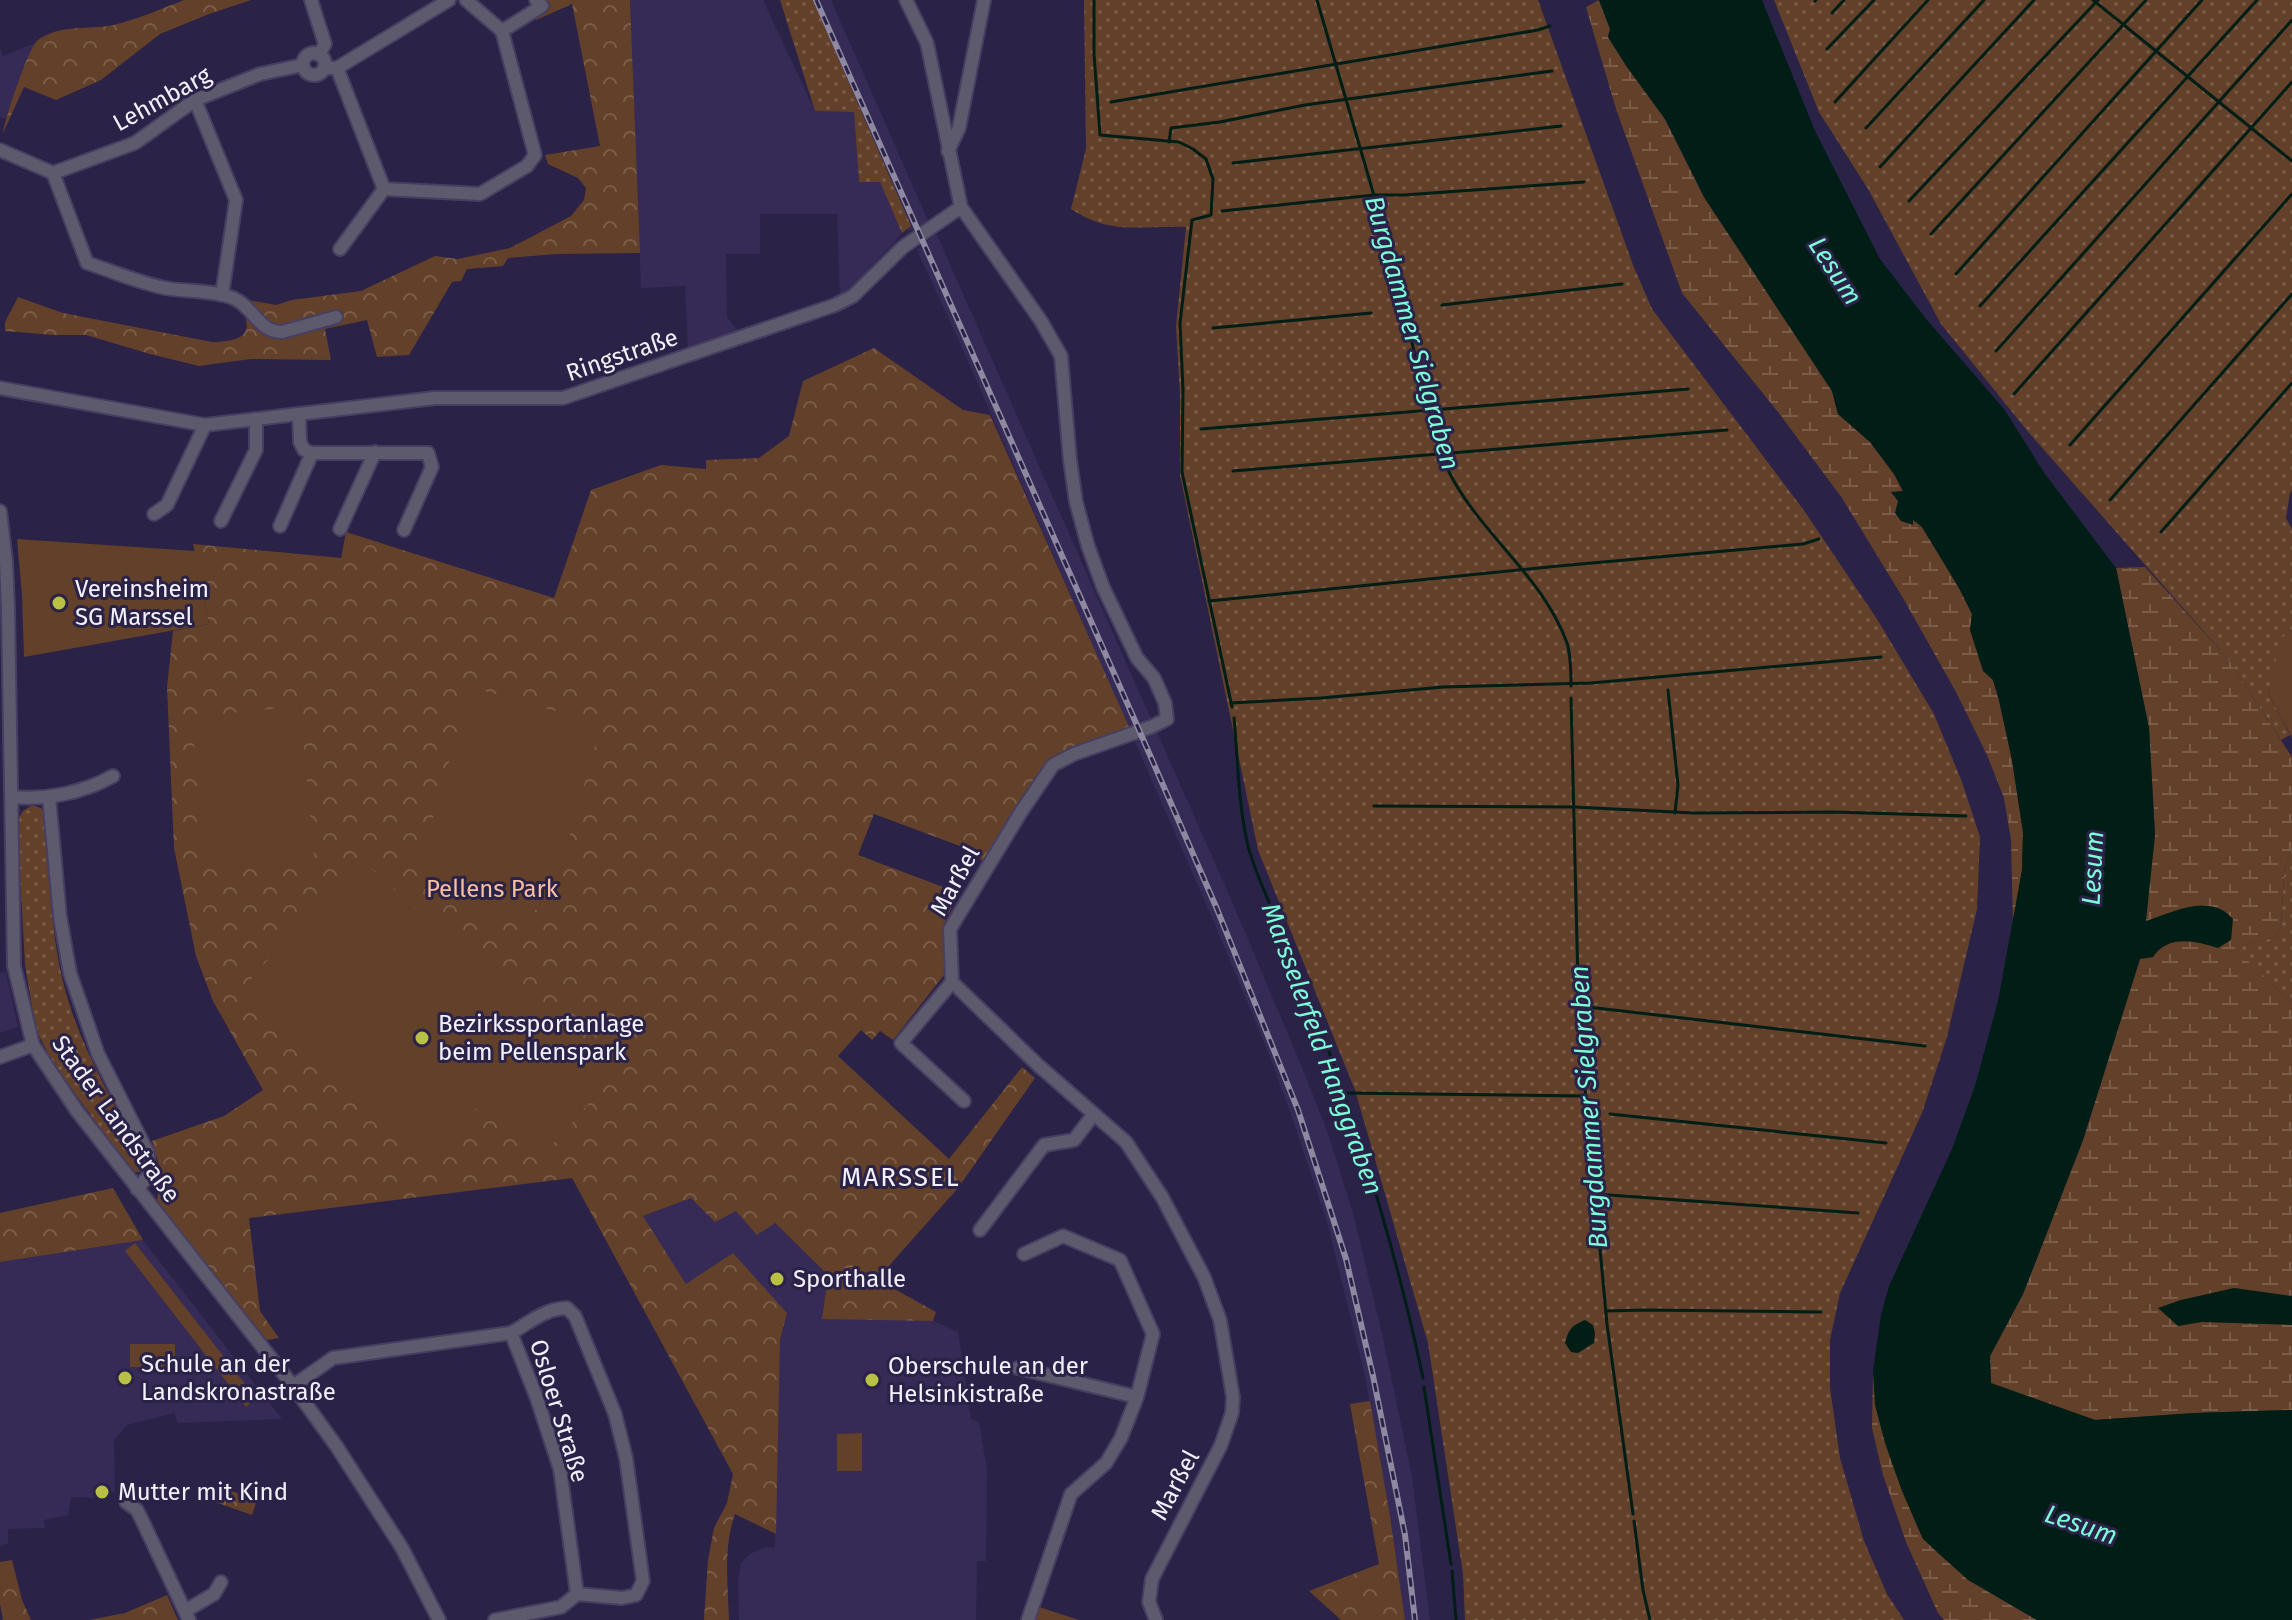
<svg xmlns="http://www.w3.org/2000/svg" width="2292" height="1620" font-family="'Fira Sans',sans-serif">
  <style>
    .built { fill: #362b56 }
    .grass { fill: url(#grass-dots) }
    .forest { fill: url(#forest-crowns) }
    .wetland { fill: url(#wetland-marsh) }
    .garden { fill: #634029 }
    .water { fill: #011e16 }
    .lines { fill: none; stroke-linecap: round; stroke-linejoin: round }
    .stream { stroke: #011e16; stroke-width: 3 }
    .minor-casing { stroke: #473f61; stroke-width: 16 }
    .minor { stroke: #5d5a6d; stroke-width: 12 }
    .rail-casing { stroke: #8e89a1; stroke-width: 6 }
    .rail { stroke: #2b2248; stroke-width: 3; stroke-dasharray: 9; stroke-linecap: butt }
    .poi-dot { fill: #b9c046; stroke: #2b2248; stroke-width: 3 }
    .labels { text-anchor: middle; dominant-baseline: central; stroke-width: 6; stroke-linejoin: round; paint-order: stroke }
    .street-label { font-size: 24px; fill: #f3f2fc; stroke: #2b2248 }
    .poi-label { font-size: 24px; fill: #f3f2fc; stroke: #2b2248; text-anchor: start }
    .park-label { font-size: 24px; fill: #f7c1a0; stroke: #2b2248 }
    .water-label { font-size: 26px; font-style: italic; fill: #7cfdd8; stroke: #2b2248 }
    .neighbourhood-label { font-size: 26px; letter-spacing: 2px; fill: #f3f2fc; stroke: #2b2248 }
  </style>
  <defs>
    <pattern id="grass-dots" width="8" height="8" patternUnits="userSpaceOnUse" patternTransform="scale(2)"><rect width="8" height="8" fill="#634029"/><path d="M2 2h.1M6 6h.1" fill="none" stroke="#7a5c49" stroke-width="1.8" stroke-linecap="round"/></pattern>
    <pattern id="forest-crowns" width="20" height="18" patternUnits="userSpaceOnUse" patternTransform="scale(2)"><rect width="20" height="18" fill="#634029"/><path d="M2 6a3 3 0 1 1 6 0M12 15a3 3 0 1 1 6 0" fill="none" stroke="#7a5c49"/></pattern>
    <pattern id="wetland-marsh" width="20" height="14" patternUnits="userSpaceOnUse" patternTransform="scale(2)"><rect width="20" height="14" fill="#634029"/><path d="M1 5h8M5 5V1M11 12h8M15 12V8" fill="none" stroke="#7a5c49"/></pattern>
  </defs>
  <rect width="100%" height="100%" fill="#2b2248"/>
  <g class="built">
    <path d="M630,0H763L815,111L854,112L859,182H880L902,233L859,281L844,293L840,296L837,214H760V254H726L727,317L738,331L688,347L685,286L641,288Z"/>
    <path d="M808,0H831L929,223L908,231Z"/>
    <path d="M35,43L5,119L0,117V49L3,56Z"/>
    <path d="M936,233L1233,904L1301,1065L1328,1133L1354,1217L1383,1338L1412,1477L1430,1620H1405L1390,1516L1365,1376L1328,1225L1293,1120L1270,1057L1214,922L955,332L917,250Z"/>
    <path d="M6,972L18,1027L0,1033V973Z"/>
    <path d="M691,1198L775,1223L828,1275L822,1318L933,1321L958,1332L971,1419L979,1422L987,1470L986,1561H977L976,1620H739L738,1580L741,1563L750,1554L763,1548L775,1547L780,1340L787,1313L686,1284L643,1216Z"/>
    <path d="M143,1240L282,1419L178,1423L174,1413L127,1425L114,1440L115,1492L101,1498L71,1497L68,1515L44,1520L45,1528L8,1529V1544L0,1545V1262Z"/>
  </g>
  <g class="grass">
    <path d="M780,0H813L911,226L902,233L880,182H859L854,112L815,111Z"/>
    <path d="M1084,0H1538L1633,265L1652,309L1803,509L1877,619L1934,714L1962,782L1980,837L1977,909L1947,1037L1922,1113L1840,1293L1830,1340V1388L1840,1458L1864,1541L1887,1594L1904,1620H1465L1463,1574L1428,1343L1355,1090L1258,850L1180,475V395L1176,326L1186,227C1142,225 1111,236 1071,209L1086,149Z"/>
    <path d="M1774,0H2292V490L2290,493L2286,518L2292,529V630L2287,631L2268,693L2290,735L2281,740L2228,659L2030,434L1941,324L1868,189L1819,112Z"/>
    <path d="M32,805L41,808L45,815C50,880 50,947 71,1009C89,1064 120,1113 145,1164L140,1172H132L53,1063L36,1030L25,965L17,821L23,811Z"/>
    <path d="M2292,849V1003L2233,948L2276,937L2281,926L2284,872Z"/>
  </g>
  <g class="forest">
    <path d="M184,0H251L209,14L160,34L101,80L56,100L24,87L3,133C5,119 28,49 37,41C57,24 90,30 114,25C138,19 161,9 184,0Z"/>
    <path d="M544,0H630L640,253L556,254L508,258L503,266L467,269L461,281L452,282L409,355L377,357L367,320L325,329L331,360L251,359L199,366L150,354L86,335H53L5,331V322L18,297L63,313L212,342C249,341 255,331 237,298L276,305L292,300L361,291L435,256L458,259L510,248L571,216L584,200L586,188L578,178L548,164L545,155L600,146L572,4L536,20L532,7Z"/>
    <path d="M874,348L963,410L990,415L1130,729L1050,762L1012,812L984,864L976,852L874,814L858,855L959,893L945,921L948,970L893,1040L880,1031L872,1040L861,1030L838,1056L949,1159L1022,1067L1035,1078L958,1188L887,1268L889,1286L936,1312L933,1321L822,1319L828,1275L775,1223L757,1235L736,1211L715,1222L691,1198L643,1216L686,1284L733,1253L787,1313L780,1340L776,1534L735,1514C723,1547 728,1585 729,1620H704L708,1560L714,1528L727,1503L733,1474L572,1178L249,1218L260,1311L279,1338L267,1340L157,1203L160,1169L152,1141L224,1116L263,1090L213,1001L196,956L174,848L167,687L173,631L209,624L193,544L341,558L346,532L554,598L591,490L661,465L706,469V460L759,458L789,436L803,381Z"/>
    <path d="M113,1188L143,1240L0,1262V1213Z"/>
    <path d="M1370,1401L1390,1516L1405,1620H1341L1309,1591L1379,1564L1350,1404Z"/>
    <path d="M220,1487L257,1500L252,1515L215,1502Z"/>
    <path d="M12,1560L22,1600L31,1620H3L0,1604V1562Z"/>
    <path d="M167,1595L178,1620H89L125,1613Z"/>
    <path d="M1039,1607L1079,1620H1035Z"/>
  </g>
  <g class="wetland">
    <path d="M1599,0L1610,29L1608,37L1627,67L1665,119L1704,197L1832,391L1838,414L1870,442L1894,474L1903,491L1913,519L1922,527L1959,588L1972,614L1970,630L1993,680L1999,700L2012,760L2023,832L2022,870L2013,924L2011,840L2004,798L1987,755L1956,692L1903,598L1842,498L1778,412L1682,293L1616,109L1586,7Z"/>
    <path d="M2145,567L2228,659L2292,757V849L2284,872L2281,926L2276,937L2234,948L2292,1003V1410L2194,1413L2095,1420L1991,1384L1990,1356L2023,1294L2083,1140L2140,958L2155,835L2149,728L2116,568Z"/>
    <path d="M1873,1371C1877,1419 1890,1464 1910,1508C1915,1519 1918,1533 1926,1541C1959,1576 1996,1596 2037,1620H1944L1938,1613L1906,1542L1883,1475L1872,1428Z"/>
  </g>
  <g class="garden">
    <path d="M17,539L195,551L209,624L24,657L22,595Z"/>
    <path d="M2292,630V738L2268,693L2280,643L2287,631Z"/>
    <path d="M470,687L601,724L550,907L521,913L471,914L431,888L420,864Z"/>
    <path d="M300,706L314,859L205,869L192,717Z"/>
    <path d="M358,857L609,1080L548,1150L528,1153L478,1107L423,1165L236,996Z"/>
    <path d="M135,1243L256,1398L246,1407L125,1251Z"/>
    <rect x="130" y="1344" width="45" height="23"/>
    <path d="M862,1433V1471H837V1434Z"/>
  </g>
  <g class="water">
    <path d="M1599,0H1762L1815,131L1880,259L1927,320L2004,409L2045,474L2116,568L2149,728L2155,835L2146,921C2173,912 2210,892 2233,919L2231,940L2218,948C2196,941 2168,934 2153,957L2140,959L2083,1140L2023,1294L1990,1356L1991,1383L2095,1420L2194,1413L2292,1410V1620H2037L1968,1580L1923,1539L1902,1491L1885,1443L1875,1405L1873,1371L1881,1315L1889,1286L1952,1149L1975,1086L1998,1001L2022,870L2023,832L2012,760L1999,700L1993,680L1983,671L1970,630L1972,614L1959,588L1922,527L1913,520V525L1901,521L1895,513L1898,501L1891,492L1903,491L1894,474L1870,442L1838,414L1832,391L1704,197L1665,119L1627,67L1608,37L1610,29Z"/>
    <path d="M2234,1288L2292,1296V1325L2202,1322L2178,1326L2158,1308L2181,1300Z"/>
    <path d="M1585,1320L1593,1325L1595,1333L1594,1343L1578,1353L1571,1352L1565,1343C1568,1330 1572,1325 1585,1320Z"/>
  </g>
  <g class="lines">
    <g class="stream">
      <path d="M1094,0V54L1100,135L1179,142L1193,149L1206,159L1213,179L1211,215L1192,220L1180,323L1183,390L1182,472L1232,707"/>
      <path d="M1317,0L1401,288C1407,327 1417,364 1427,402C1433,425 1439,450 1449,472C1480,534 1543,576 1567,643C1571,656 1571,672 1571,686"/>
      <path d="M2093,0L2292,161"/>
      <path d="M1815,1L1816,0"/>
      <path d="M1832,13L1844,0"/>
      <path d="M1827,49L1874,0"/>
      <path d="M1111,102L1538,30L1550,26"/>
      <path d="M1835,102L1928,0"/>
      <path d="M1866,128L1984,0"/>
      <path d="M1169,142L1171,128L1220,122L1305,105L1552,71"/>
      <path d="M1233,163L1561,126"/>
      <path d="M1880,167L2034,0"/>
      <path d="M1909,201L2098,0"/>
      <path d="M1222,211L1374,195H1404L1584,182"/>
      <path d="M1931,234L2146,0"/>
      <path d="M1956,274L2202,0"/>
      <path d="M1442,305L1622,284"/>
      <path d="M1980,306L2257,0"/>
      <path d="M1213,328L1371,313"/>
      <path d="M1996,351L2292,20"/>
      <path d="M2014,394L2292,82"/>
      <path d="M1201,429L1688,389"/>
      <path d="M2070,445L2292,194"/>
      <path d="M1233,471L1727,430"/>
      <path d="M2110,500L2292,294"/>
      <path d="M2161,532L2292,383"/>
      <path d="M1209,601L1559,566L1803,544L1819,539"/>
      <path d="M1668,690L1678,785L1675,813"/>
      <path d="M1571,698L1579,1024L1607,1324L1633,1514"/>
      <path d="M1231,703L1321,698L1443,687L1591,683L1881,657"/>
      <path d="M1234,718C1238,760 1238,804 1248,846C1254,869 1265,892 1274,914C1288,948 1303,981 1316,1016C1360,1134 1397,1254 1423,1378"/>
      <path d="M1374,806L1574,807L1694,813L1834,812L1966,816"/>
      <path d="M1579,1006L1925,1046"/>
      <path d="M1343,1093L1586,1096"/>
      <path d="M1610,1114L1886,1143"/>
      <path d="M1595,1194L1858,1213"/>
      <path d="M1606,1311L1646,1310L1821,1312"/>
      <path d="M1424,1387L1451,1564"/>
      <path d="M1634,1521L1643,1590L1650,1620"/>
      <path d="M1452,1571L1456,1620"/>
    </g>
    <g class="minor-casing">
      <g id="minor">
        <path d="M311,0L325,44L319,55"/>
        <path d="M906,0L927,43L961,207L1041,321L1061,356L1070,460L1076,502L1088,546L1103,587L1137,658L1154,678L1165,703L1167,719L1151,727L1074,754L1053,765L1021,812L950,929L952,982L1038,1065L1126,1142L1162,1197L1204,1277L1220,1320L1233,1397L1232,1413L1221,1445L1152,1579L1149,1602L1156,1620"/>
        <path d="M502,31L542,6L536,0"/>
        <circle cx="314" cy="64" r="11"/>
        <path d="M324,68H337L384,189L340,249"/>
        <path d="M337,68L449,0"/>
        <path d="M195,100L236,200L222,295"/>
        <path d="M0,150L53,173L135,143L195,100L260,74L303,65"/>
        <path d="M948,151L959,128L984,0"/>
        <path d="M53,173L87,263C112,271 139,283 165,288C187,292 212,290 233,298C253,306 258,332 282,332L336,317"/>
        <path d="M384,189L480,194L527,166L535,155L502,31L466,0"/>
        <path d="M0,388L205,425L435,398H563L835,305L853,296L903,247L961,207"/>
        <path d="M299,415L300,442L304,450L312,453H428L432,467L404,530"/>
        <path d="M0,511L6,562L8,608L14,966L33,1045L77,1111L293,1386L337,1447L402,1548L439,1620"/>
        <path d="M154,514L167,505L205,425"/>
        <path d="M221,521L256,450V419"/>
        <path d="M280,526L312,453"/>
        <path d="M340,529L375,452"/>
        <path d="M12,797C46,800 83,793 113,776"/>
        <path d="M49,797L60,917L70,973L98,1054L148,1153L149,1175L137,1189"/>
        <path d="M952,982L901,1043L964,1101"/>
        <path d="M0,1057L33,1045"/>
        <path d="M980,1230L1044,1145L1074,1140L1094,1114"/>
        <path d="M1024,1254L1063,1236L1120,1260L1153,1334L1137,1397L1121,1438L1106,1463L1071,1494L1028,1620"/>
        <path d="M511,1333C529,1323 546,1308 567,1308L575,1316L615,1414L626,1458L643,1581L636,1595L622,1598L577,1594"/>
        <path d="M1018,1368L1137,1397"/>
        <path d="M293,1386L333,1358L511,1333L536,1396L560,1469L577,1594L561,1607L495,1620"/>
        <path d="M126,1502L137,1510L142,1520L189,1620"/>
        <path d="M185,1611L214,1594L221,1582"/>
      </g>
    </g>
    <use href="#minor" class="minor"/>
    <g class="rail-casing">
      <path id="rail" d="M816,0L1136,723L1217,909L1298,1110L1346,1259L1373,1376L1405,1535L1415,1620"/>
    </g>
    <use href="#rail" class="rail"/>
  </g>
  <g class="poi-dot">
    <circle cx="59" cy="603" r="8"/>
    <circle cx="422" cy="1038" r="8"/>
    <circle cx="777" cy="1279" r="8"/>
    <circle cx="125" cy="1378" r="8"/>
    <circle cx="872" cy="1380" r="8"/>
    <circle cx="102" cy="1492" r="8"/>
  </g>
  <g class="labels">
    <g class="street-label">
      <text transform="translate(162 99) rotate(-29)">Lehmbarg</text>
      <text transform="translate(622 355) rotate(-19)">Ringstraße</text>
      <text transform="translate(955 881) rotate(-61)">Marßel</text>
      <text transform="translate(116 1119) rotate(54)">Stader Landstraße</text>
      <text transform="translate(559 1411) rotate(73)">Osloer Straße</text>
      <text transform="translate(1175 1485) rotate(-62)">Marßel</text>
    </g>
    <g class="poi-label">
      <text x="75" y="589">Vereinsheim<tspan x="75" dy="28">SG Marssel</tspan></text>
      <text x="438" y="1024">Bezirkssportanlage<tspan x="438" dy="28">beim Pellenspark</tspan></text>
      <text x="793" y="1279">Sporthalle</text>
      <text x="141" y="1364">Schule an der<tspan x="141" dy="28">Landskronastraße</tspan></text>
      <text x="888" y="1366">Oberschule an der<tspan x="888" dy="28">Helsinkistraße</tspan></text>
      <text x="118" y="1492">Mutter mit Kind</text>
    </g>
    <g class="park-label">
      <text x="492" y="889">Pellens Park</text>
    </g>
    <g class="water-label">
      <text transform="translate(1835 271) rotate(57)">Lesum</text>
      <text transform="translate(1412 333) rotate(74)">Burgdammer Sielgraben</text>
      <text transform="translate(2093 868) rotate(-87)">Lesum</text>
      <text transform="translate(1322 1049) rotate(70)">Marsselerfeld Hanggraben</text>
      <text transform="translate(1589 1107) rotate(-94)">Burgdammer Sielgraben</text>
      <text transform="translate(2081 1525) rotate(19)">Lesum</text>
    </g>
    <g class="neighbourhood-label">
      <text x="901" y="1177">MARSSEL</text>
    </g>
  </g>
</svg>
